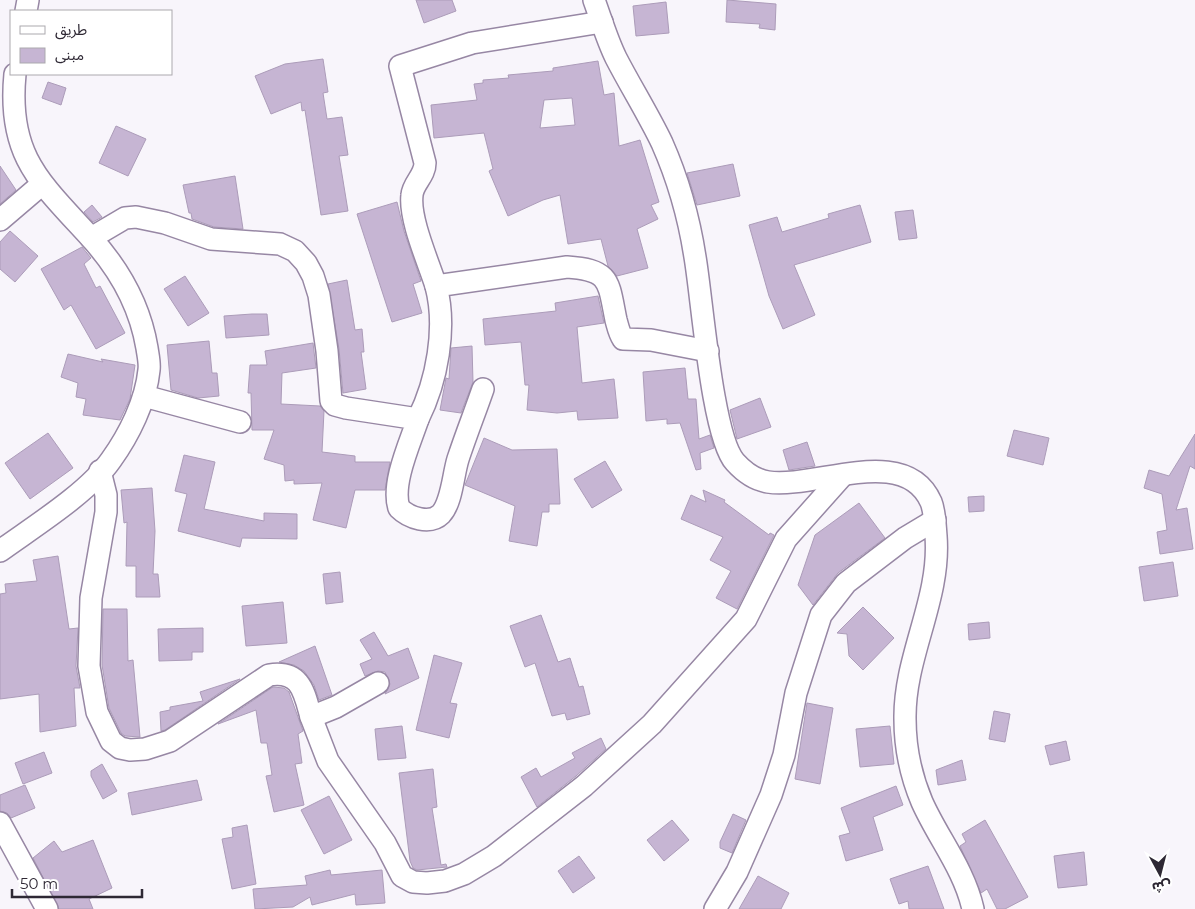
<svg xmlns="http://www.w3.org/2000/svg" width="1195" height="909" font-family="Montserrat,'Noto Sans Arabic',sans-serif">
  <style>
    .building { fill: #c6b5d3; stroke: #ac9cb9; fill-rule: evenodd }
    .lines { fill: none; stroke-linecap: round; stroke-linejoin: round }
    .minor-casing { stroke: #9787a4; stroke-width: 24 }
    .minor { stroke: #fff; stroke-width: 21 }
  </style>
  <rect width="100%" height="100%" fill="#f8f5fb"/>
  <g class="building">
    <path d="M416,0H452L456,11L424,23Z"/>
    <path d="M727,0L776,4L775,30L759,28L760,24L726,22Z"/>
    <path d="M666,2L669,33L636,36L633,6Z"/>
    <path d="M323,59L328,92L323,93L327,119L342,117L348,155L339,156L348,211L321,215L305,110L302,111L301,102L271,114L255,76L285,64Z"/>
    <path d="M598,61L604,95L614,93L619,146L640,140L659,202L651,205L658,219L637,229L648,268L617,276L608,266L601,239L568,244L560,195L543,200L508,216L489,171L493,169L484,133L434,138L431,105L477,100L474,84L483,83V80L509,78L508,75L553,71V68ZM572,98L575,125L540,128L544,100Z"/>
    <path d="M48,82L66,88L61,105L42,98Z"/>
    <path d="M116,126L146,139L128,176L99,163Z"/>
    <path d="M733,164L740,196L697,205L687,173Z"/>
    <path d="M0,166L16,190L0,204Z"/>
    <path d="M235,176L243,229L214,227L192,219L191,213H189L183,185Z"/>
    <path d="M397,202L404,231L421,281L413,284L422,313L392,322L357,214Z"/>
    <path d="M92,205L102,217L93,222L84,212Z"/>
    <path d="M860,205L871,242L794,265L815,315L783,329L769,296L749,225L777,217L782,232L829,218L828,214Z"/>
    <path d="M913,210L917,238L899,240L895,212Z"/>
    <path d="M10,231L38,256L15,282L0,269V242Z"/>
    <path d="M82,247L91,258L84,264L96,288L100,286L125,333L96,349L71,305L64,310L41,269Z"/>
    <path d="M185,276L209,313L188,326L164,289Z"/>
    <path d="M347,280L355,330L362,329L364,352H361L366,389L343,393L339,349L328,284Z"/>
    <path d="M598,296L604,323L577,327L582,383L614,379L618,418L578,420L577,411L557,413L527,410L529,385H525L521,342L485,345L483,319L556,311L555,303Z"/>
    <path d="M252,314H267L269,335L226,338L224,316Z"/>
    <path d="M209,341L212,373H217L219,396L198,398L171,390L167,345Z"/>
    <path d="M313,343L316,368L282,373L281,404L320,406L324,411L322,452L355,456V462H390L385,490H355L346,528L313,520L322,483L294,484V480L285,481L284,465L264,459L274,430H252L251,393H248L250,365H267L265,351Z"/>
    <path d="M472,346L473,382L461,413L440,410L446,378L449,379L451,348Z"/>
    <path d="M68,354L103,362L101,359L135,365L130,399L120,420L83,415L86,399L76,397L78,383L61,377Z"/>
    <path d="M685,368L688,399H696L699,439L710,435L714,448L700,453L701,469L696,470L680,423L667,424V419L646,421L643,372Z"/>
    <path d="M760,398L771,427L737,439L730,410Z"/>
    <path d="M1014,430L1049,438L1043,465L1007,456Z"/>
    <path d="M48,433L73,468L30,499L5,463Z"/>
    <path d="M1195,434V469L1190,466L1176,510L1187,508L1193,549L1160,554L1157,532L1167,530L1162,494L1144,488L1149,470L1169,476Z"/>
    <path d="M484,438L512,450L557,449L560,504H549V512H542L537,546L509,541L515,506L465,485Z"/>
    <path d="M807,442L815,466L789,470L783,450Z"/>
    <path d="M184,455L215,462L204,509L264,521V513L297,514V539L242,538L240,547L178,531L187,494L175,491Z"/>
    <path d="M605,461L622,490L592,508L574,479Z"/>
    <path d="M152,488L155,531L153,574H158L160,597H136V566H126L127,522L124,523L121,490Z"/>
    <path d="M703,490L725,500L724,502L769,535L770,533L774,535L737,609L716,598L731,571L710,560L723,537L681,519L691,495L706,502Z"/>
    <path d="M984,496V511L969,512L968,497Z"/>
    <path d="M859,503L885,538L838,573L813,605L798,585L815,535Z"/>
    <path d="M58,556L69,629L78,628L76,666L80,688H74L76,726L40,732L39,694L0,699V594L6,593L5,584L37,581L33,560Z"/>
    <path d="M1173,562L1178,596L1144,601L1139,567Z"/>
    <path d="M340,572L343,602L326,604L323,574Z"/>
    <path d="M283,602L287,643L246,646L242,606Z"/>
    <path d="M863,607L894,638L863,670L849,656L847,634L837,633Z"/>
    <path d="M103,609H127L128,661L133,660L140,737L125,736L121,733L109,708L102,665Z"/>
    <path d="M541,615L558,662L570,658L579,687L583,686L590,714L567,720L565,713L552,716L535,663L525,667L510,626Z"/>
    <path d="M989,622L990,638L969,640L968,624Z"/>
    <path d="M203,628V652H192V660L159,661L158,629Z"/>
    <path d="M374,632L388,656L408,648L419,678L385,694L390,684L385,672L378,671L365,676L360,664L372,659L360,640Z"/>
    <path d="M315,646L332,695L319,700L314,685L304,671L294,665L279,662Z"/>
    <path d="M434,655L462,663L450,703L457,704L449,738L416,730Z"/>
    <path d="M240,679L165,730L161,731L160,712L170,710V707L203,701L200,692Z"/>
    <path d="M273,687L284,688L289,692L303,731L298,734L302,763L295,764L304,805L274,812L266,776L272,775L267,743H261L256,710L218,724Z"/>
    <path d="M807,703L833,708L820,784L795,779Z"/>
    <path d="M994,711L1010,714L1005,742L989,739Z"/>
    <path d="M402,726L406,758L378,760L375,729Z"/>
    <path d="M890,726L894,764L860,767L856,729Z"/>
    <path d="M601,738L606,749L576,776L537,807L521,777L536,768L541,777L575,758L572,753Z"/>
    <path d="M1066,741L1070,760L1050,765L1045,746Z"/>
    <path d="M44,752L52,773L23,784L15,763Z"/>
    <path d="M962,760L966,780L938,785L936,770Z"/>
    <path d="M102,764L117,791L103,799L91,776V771Z"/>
    <path d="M433,769L437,807L432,808L441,865L446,864L447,867L417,870L413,868L410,861L399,773Z"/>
    <path d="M197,780L202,800L132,815L128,793Z"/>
    <path d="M25,785L35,808L11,818L7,813L0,811V795Z"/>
    <path d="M896,786L903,805L873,817L883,850L846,861L839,836L850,833L841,808Z"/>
    <path d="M329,796L352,840L324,854L301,810Z"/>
    <path d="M733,814L746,820L732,853L720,848V842Z"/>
    <path d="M672,820L689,840L664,861L647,840Z"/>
    <path d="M985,820L1028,897L1005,909H997L987,889L981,893L960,846L966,842L962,834Z"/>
    <path d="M247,825L256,884L232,889L222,839L233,837L232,828Z"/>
    <path d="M93,840L112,888L89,899L93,909H59L33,858L54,841L62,852Z"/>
    <path d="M1084,852L1087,885L1058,888L1054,856Z"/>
    <path d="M579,856L595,878L573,893L558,871Z"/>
    <path d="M928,866L944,909H909L908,901L899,904L890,879Z"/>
    <path d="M330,870L331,875L382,870L385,903L356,905L355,894L312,905L310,897L293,907L255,909L253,889L307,885L305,876Z"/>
    <path d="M758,876L789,893L781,909H739Z"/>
  </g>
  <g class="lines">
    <g class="minor-casing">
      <g id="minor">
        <path d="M594,0C601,19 607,40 616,58C631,87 648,114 662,143C678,179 689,218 695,257C702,297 712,437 735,462C744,472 755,480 768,482C816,489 905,443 931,502C935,512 935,525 936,536C941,599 904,656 905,719C905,747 911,776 922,802C938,838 964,869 973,909"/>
        <path d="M26,11L28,0"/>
        <path d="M0,220L41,185"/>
        <path d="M91,238L125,218L136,217L165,223L211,239L280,244L295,251L306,263L313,276L319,295L327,351L331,401L335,405L346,408L418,419C410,443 391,484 399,508C409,518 430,525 441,514C452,502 453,475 458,459C466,435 475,412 483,389"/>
        <path d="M436,286C428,261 409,219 412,195C413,183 425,176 425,163L400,66L472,43L602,22"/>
        <path d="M144,396L240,422"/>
        <path d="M418,419C437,381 447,328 436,286L567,267C611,270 608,281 616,320C618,327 619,333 623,339L651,340L708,351"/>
        <path d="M100,471L106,495V512L91,598L89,666L97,712L111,741L120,748L130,750L145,749L170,741L269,675C301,670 304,692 311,717L336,707L378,683"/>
        <path d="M0,551C33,527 88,493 111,460C129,435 146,401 149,370C150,363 148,355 147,348C140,306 119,269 91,238C40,182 7,156 15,74"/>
        <path d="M311,717L328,761L385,843L402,876L413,882L427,883L445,881L464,874L494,856L584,786L652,724L746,619L786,539L843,475"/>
        <path d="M0,823L47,909"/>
        <path d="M715,909L737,872L771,795L784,755L796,693L821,615L846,583L905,538L935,520"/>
      </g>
    </g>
    <use href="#minor" class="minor"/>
  </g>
  <rect x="10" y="10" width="162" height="65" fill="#ffffff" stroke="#aba9ae"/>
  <rect x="20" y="26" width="25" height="8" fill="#ffffff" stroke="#aba9ae"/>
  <text x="55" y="35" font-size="15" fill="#2e2834">طريق</text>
  <rect x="20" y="48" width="25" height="15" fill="#c6b5d3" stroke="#aba9ae"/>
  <text x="55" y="60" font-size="15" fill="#2e2834">مبنى</text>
  <g transform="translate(1160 874) rotate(173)" stroke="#ffffff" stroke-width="4" paint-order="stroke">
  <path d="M0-4L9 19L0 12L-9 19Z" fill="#2e2834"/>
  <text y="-8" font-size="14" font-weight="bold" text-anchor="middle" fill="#2e2834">ش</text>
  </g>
  <path d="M12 889v8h130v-8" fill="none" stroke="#2e2834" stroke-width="2.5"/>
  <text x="20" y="889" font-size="15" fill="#2e2834" stroke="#ffffff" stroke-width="4" paint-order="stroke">50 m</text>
</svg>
